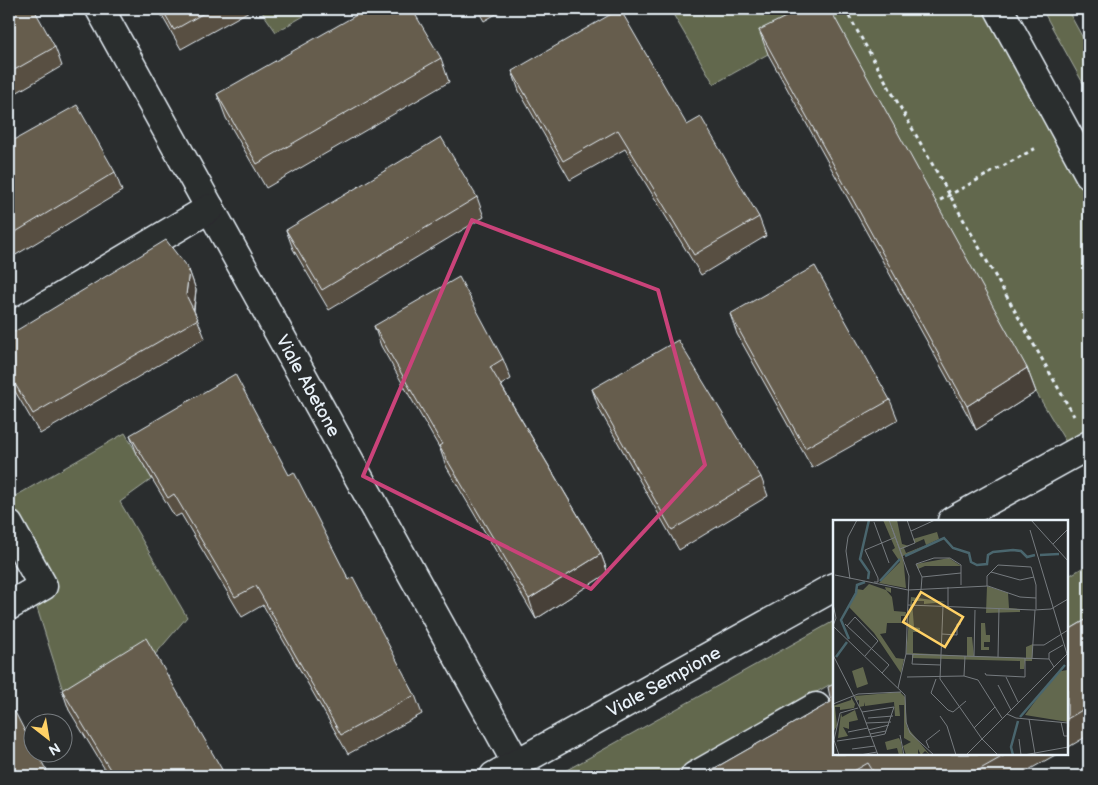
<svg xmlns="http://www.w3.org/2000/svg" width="1098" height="785" font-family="'Balsamiq Sans',sans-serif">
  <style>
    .green { fill: #62684e; stroke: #a5aca3 }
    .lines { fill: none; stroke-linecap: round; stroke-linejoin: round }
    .minor-casing { stroke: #e8f1f8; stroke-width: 31 }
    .major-casing { stroke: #e8f1f8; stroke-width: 31 }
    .path { stroke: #e8f1f8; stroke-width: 3; stroke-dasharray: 4 4; stroke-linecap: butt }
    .minor { stroke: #2a2d2e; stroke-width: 28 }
    .major { stroke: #2a2d2e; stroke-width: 28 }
    .wall { fill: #585043; stroke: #e8f1f8 }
    .shaded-wall { fill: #474137; stroke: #e8f1f8 }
    .building { fill: #665d4e; stroke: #e8f1f8 }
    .marked { fill: none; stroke: #ca437a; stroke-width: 4; stroke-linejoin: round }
    .labels { text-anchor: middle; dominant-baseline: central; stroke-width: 4.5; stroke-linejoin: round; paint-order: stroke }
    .street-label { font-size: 18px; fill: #e8f1f8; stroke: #2a2d2e }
    .inset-river { fill: none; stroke: #4a666e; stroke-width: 2.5 }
    .inset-road { fill: none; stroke: #767b7f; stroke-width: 1 }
    .view { fill: #ffd166; fill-opacity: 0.15; stroke: #ffd166; stroke-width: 2.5 }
    .inset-edge { fill: none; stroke: #e8f1f8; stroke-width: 2.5 }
  </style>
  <rect width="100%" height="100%" fill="#2a2d2e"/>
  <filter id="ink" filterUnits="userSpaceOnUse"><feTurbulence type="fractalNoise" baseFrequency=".02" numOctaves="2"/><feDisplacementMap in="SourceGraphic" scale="10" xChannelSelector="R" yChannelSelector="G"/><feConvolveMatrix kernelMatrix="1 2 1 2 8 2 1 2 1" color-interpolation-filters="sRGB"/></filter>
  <g filter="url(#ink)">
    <g class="green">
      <path d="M260,9H316L276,32Z"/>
      <path d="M670,9H999L1089,174V445L1073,454L1036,392L833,22L768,54L714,84Z"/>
      <path d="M1044,9H1067L1089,49V94L1043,11Z"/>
      <path d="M125,433L152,479L120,502L187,617L153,657L69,710L32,592L9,525V499L19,494Z"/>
      <path d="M1089,564V647L1067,659V577Z"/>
      <path d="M834,621V692L829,685L668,776H556Z"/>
    </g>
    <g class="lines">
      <g class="minor-casing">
        <g id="minor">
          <path d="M100,9L517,764"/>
          <path d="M9,328L210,208"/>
          <path d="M952,521L1089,445"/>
          <path d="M9,525L43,586L9,606"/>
          <path d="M494,776L834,587"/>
          <path d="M695,776L816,707"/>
        </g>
      </g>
      <g class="major-casing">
        <path id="major" d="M999,9L1089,174"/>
      </g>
      <g class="path">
        <path d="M845,9L1074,416"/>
        <path d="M933,204L1038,147"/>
      </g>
      <use href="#minor" class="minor"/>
      <use href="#major" class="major"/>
    </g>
    <g class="wall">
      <path d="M9,9L55,47L62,66L9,97Z"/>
      <path d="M158,9H253L181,49Z"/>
      <path d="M477,9H505L484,21Z"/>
      <path d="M759,30L1027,368L1036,392L976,430L768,54Z"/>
      <path d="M441,58L449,82L266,188L226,118L217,94Z"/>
      <path d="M512,71L687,125L759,217L766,236L701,275L625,149L570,180L519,91Z"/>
      <path d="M9,143L115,172L122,191L9,259Z"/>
      <path d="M477,197L484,217L329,310L293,249L286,230Z"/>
      <path d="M189,270L196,290L194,311L205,338L40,434L9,381V335Z"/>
      <path d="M730,314L890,400L898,420L812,468L737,334Z"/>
      <path d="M374,326L503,359L511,379L501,385L601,554L608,573L536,619L446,466L440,449L381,346Z"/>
      <path d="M592,389L761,477L768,496L679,550L599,409Z"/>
      <path d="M130,435L289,475L415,695L422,714L348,754L263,605L242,617L181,514L175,517L137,454Z"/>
      <path d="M1089,618V735L1067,748V631Z"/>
      <path d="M834,684V754H1057L1018,776H701L831,702Z"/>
      <path d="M62,690L224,773L226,776H109L69,710Z"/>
    </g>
    <g class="shaded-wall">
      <path d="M189,270L196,290L193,314L186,295Z"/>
      <path d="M1027,368L1036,392L976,430L967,406Z"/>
      <path d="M601,554L608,573L536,619L529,599Z"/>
    </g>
    <g class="building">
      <path d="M9,9H34L55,47L9,73Z"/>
      <path d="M162,9H211L174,30Z"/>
      <path d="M367,9H412L441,58L257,164L217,94Z"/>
      <path d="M620,9L687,125L701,117L759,217L694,255L618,130L563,161L512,71Z"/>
      <path d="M802,9H830L1027,368L967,406L759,30Z"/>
      <path d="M77,105L115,172L9,236V143Z"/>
      <path d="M441,137L477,197L322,290L286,230Z"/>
      <path d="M166,240L189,270L186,295L198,319L33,414L9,374V335Z"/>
      <path d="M815,266L890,400L805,448L730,314Z"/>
      <path d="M459,277L503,359L490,367L601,554L529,599L439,446L442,444L374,326Z"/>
      <path d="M678,340L761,477L672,530L592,389Z"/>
      <path d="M235,374L289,475L294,472L349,580L353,577L415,695L341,735L256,586L235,597L174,494L168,498L130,435Z"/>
      <path d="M1089,618V706L1067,719V631Z"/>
      <path d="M146,638L224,773L218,776H114L62,690Z"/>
      <path d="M834,684V754H1007L968,776H876L868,763L845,776H701L831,702L828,687Z"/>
      <path d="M15,712L32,745V752H37L49,776H9V715Z"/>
    </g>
  </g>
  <path class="marked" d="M472,220L658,290L705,465L591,589L363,476Z"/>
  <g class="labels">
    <g class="street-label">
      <text transform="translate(308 386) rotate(61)">Viale Abetone</text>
      <text transform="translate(664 682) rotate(-29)">Viale Sempione</text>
    </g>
  </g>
  <g transform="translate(833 520)">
    <rect width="235" height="235" fill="#2a2d2e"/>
    <path d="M50,0H64L69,24L76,26L71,28L73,33L93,25L91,19L82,23L80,19L104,12L106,19L70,36L73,68L46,63L67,42L59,30L62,28ZM116,38L128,46H92L85,49L83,44ZM36,64L53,70L52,67L58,68V73L53,70L59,77L61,91L73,92L71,103L72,96H68V103H54L53,113L47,114L63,138L71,139L68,153L41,113L16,87L24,69L30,70ZM154,66L175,73L176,88L187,89V92L153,93ZM78,77L113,82L91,84V81H79L81,107L87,108V112H80V133L134,136V117H139L141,136L193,138V127L200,124L199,141H192L191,149H187V141L79,138V134H73ZM148,103H152L153,115H157V122H151V127H156V130H148ZM30,147L35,164L24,168L19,151ZM235,150V202L192,195L214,165L228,151ZM67,172L72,177L74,207L97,235L92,231L88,235L85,229V235H73L70,226L78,222L71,218V185H66L67,196H62L61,182L32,186L31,182V186L26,187V180L23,181L22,176ZM18,177L22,184L21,188L7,190V187H2L4,206L0,212V186L18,180ZM22,190L25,200L16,202V209L10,207L15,216L5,218L8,193L9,197ZM66,218L68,222L70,235H66L64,228L54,230L52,222Z" fill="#62684e"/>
    <path class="inset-river" d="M207,35L226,34M72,36L111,18L120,28L136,33L138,42L144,45L154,44L155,35L160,32L180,30L188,31L194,37L202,35M35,59L36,52L27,39L36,0M47,61L67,39M16,119L8,100L23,73L24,65L32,62M3,137L14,122M187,197L232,145M180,235L178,227L185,201"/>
    <path class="inset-road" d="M56,0L70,38M198,0L235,41M41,2L56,43M59,8L76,56L73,134L65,168M197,10L234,134M78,11L102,0M220,24L235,9M67,29L82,23L74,0M0,44V62M158,52L187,60L201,57M2,55L75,70L155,66L187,77L203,78M89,57L128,53M17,59L13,31L15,17L24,0M41,62H45V58L32,30L63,17M154,66V56L165,45L198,47L203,65V89M88,70L89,57L83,44L101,38H117L128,45V65M0,84L3,98L0,106M75,85L201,90L218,89L235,79M115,86V67M12,104L56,145L49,153M0,106L72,175L73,202L77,213L101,235M14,106L22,97L45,121L32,136M109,114L124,115V104H128M200,125H211L235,110M73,134L216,139L221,147M80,134L79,144L108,145M0,135L29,192L45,235M141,136L142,90M165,137L166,88M199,138L202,90M216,139V133L230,125M152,153L153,155L192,157V138M131,156L132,136M74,157L131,156L145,160L169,198M173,157L185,182M103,159L98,173L115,190L120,192L133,181M107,159L149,219L165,235M107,159L110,86M165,165L178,190M0,184L25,174L68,172M29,192L61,187L52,214L38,217M174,194L183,198L235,203M107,196L114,206L123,235M35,198L60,196M196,199L202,234M228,202L231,216H235M33,203L58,202M141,208L162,187M35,210L56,205M15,212L35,208M37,214L53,211M67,215L71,235M186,219L188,235M4,221L38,216M96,228L93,221L107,210M19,229L42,226M6,235L1,220L7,193L25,188M27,235L44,232M133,235L235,133M191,235L235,227"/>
    <path class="view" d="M88,72L130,97L112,127L70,102Z"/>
    <rect width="235" height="235" class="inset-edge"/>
  </g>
  <rect width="1098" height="785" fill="none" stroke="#2a2d2e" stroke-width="30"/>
  <rect x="15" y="15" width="1068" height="755" fill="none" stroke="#e8f1f8" stroke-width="2" filter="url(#ink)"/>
  <g transform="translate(48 738) rotate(149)"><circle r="24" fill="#2a2d2e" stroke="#767b7f"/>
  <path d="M0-4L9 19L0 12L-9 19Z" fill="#ffd166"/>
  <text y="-8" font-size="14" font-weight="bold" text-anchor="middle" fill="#e8f1f8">N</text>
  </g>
</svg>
